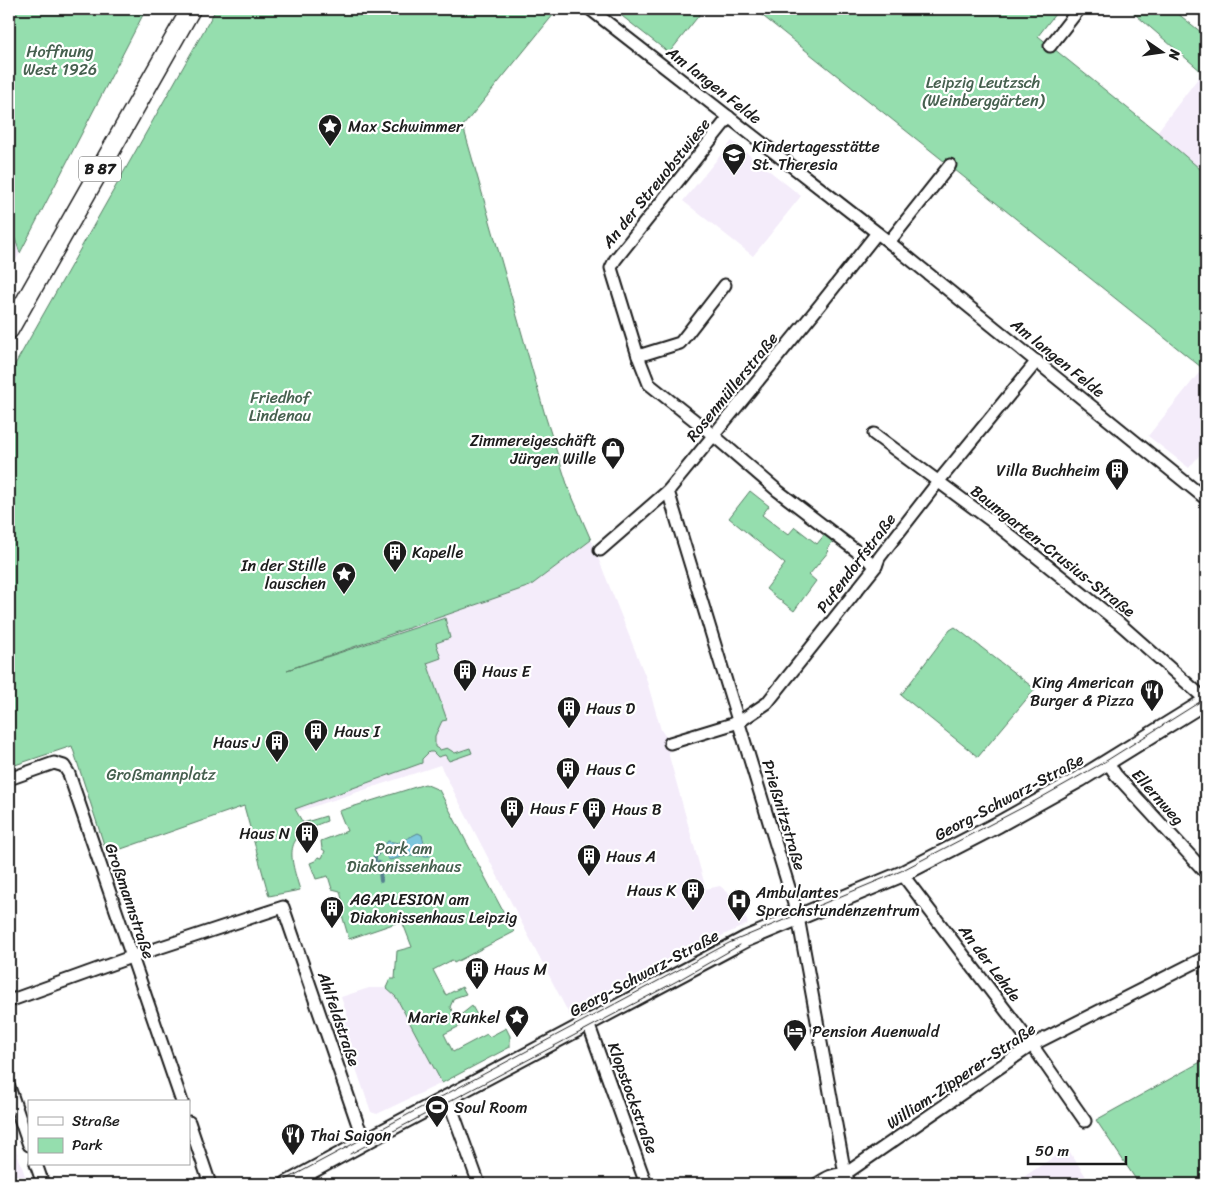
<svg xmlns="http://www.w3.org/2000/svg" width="1215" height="1193" font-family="Sriracha,sans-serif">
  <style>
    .built { fill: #f4ecfa }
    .green { fill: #95deae; stroke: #587d65 }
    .water { fill: #7cc6dc; stroke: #56828f }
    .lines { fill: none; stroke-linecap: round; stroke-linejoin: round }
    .stream { stroke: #56828f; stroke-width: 4 }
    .street-casing { stroke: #1c1c1c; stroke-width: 15 }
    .secondary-casing { stroke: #1c1c1c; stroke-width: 19 }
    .primary-casing { stroke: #1c1c1c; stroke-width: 21 }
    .street { stroke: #fff; stroke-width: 11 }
    .secondary { stroke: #fff; stroke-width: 15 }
    .primary { stroke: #fff; stroke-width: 18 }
    .tram { stroke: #1c1c1c; stroke-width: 1 }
    .labels { text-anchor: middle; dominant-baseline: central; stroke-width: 4.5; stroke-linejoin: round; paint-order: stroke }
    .shield { fill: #fff; stroke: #606060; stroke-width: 1 }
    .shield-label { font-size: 15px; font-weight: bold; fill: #1c1c1c }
    .park-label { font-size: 16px; fill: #46604f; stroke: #fff }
    .street-label { font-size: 16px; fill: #1c1c1c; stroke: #fff }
    .poi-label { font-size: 16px; fill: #1c1c1c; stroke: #fff; text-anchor: start }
  </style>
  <rect width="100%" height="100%" fill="#fff"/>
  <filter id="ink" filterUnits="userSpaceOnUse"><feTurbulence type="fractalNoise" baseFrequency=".02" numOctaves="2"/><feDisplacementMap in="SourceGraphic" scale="10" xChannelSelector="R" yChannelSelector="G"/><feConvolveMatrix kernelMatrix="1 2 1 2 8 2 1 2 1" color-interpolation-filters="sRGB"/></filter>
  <g filter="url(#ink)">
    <g class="built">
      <path d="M1205,69L1206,71V156L1198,167L1157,132Z"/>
      <path d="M732,141L801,196L753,256L683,201Z"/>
      <path d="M9,224L20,253L9,272Z"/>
      <path d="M1203,368L1206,371V447L1189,468L1148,436Z"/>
      <path d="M591,540L646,678L661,730L670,743L669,756L706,889L720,886L741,903L748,924L719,937L570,1016L440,765L303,810L261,822L253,835L246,814L233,760L197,700L530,586Z"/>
      <path d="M369,988H386L396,997L442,1083L377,1114L371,1112L340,1022L348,1018L341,997Z"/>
      <path d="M9,1130L28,1184H9Z"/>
      <path d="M1067,1148L1091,1184H1013Z"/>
    </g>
    <g class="green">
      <path d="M9,9H146L20,253L9,222Z"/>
      <path d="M216,9H558L463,126L545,415L568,487L591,540L530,586L287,670L445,618L450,638L436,643L441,658L427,663L447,720L442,721L435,736V747L440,750L447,748L455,753L470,748L472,753L449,761L445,755L438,757L433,752H429L422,759V763L295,809L303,823L326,816L327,821C284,836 288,851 300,890L269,896L244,806L107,854L72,746L9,767V375Z"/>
      <path d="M613,9H704L669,53Z"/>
      <path d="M754,9H1059L1038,36L1157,132L1206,174V371Z"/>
      <path d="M1129,9H1172L1206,36V71L1205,70L1202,72Z"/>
      <path d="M750,491L769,506L762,515L788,535L795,527L817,544L825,534L834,540L827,549L829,551L809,575L816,581L794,611L766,589L785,564L729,518Z"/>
      <path d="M955,627L1035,689L978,757L901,695L950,630Z"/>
      <path d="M425,784L439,790L514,932L454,963L452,960L433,970L446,995L462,987L466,994L454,998L450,1007L453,1012L462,1014L472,1006L478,1017L444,1034L453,1052L487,1034L489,1037L506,1028L510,1036V1047L442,1083L396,997L386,988L390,979H395L397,951L412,947L402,921L349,939L340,908L343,904L340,891L332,889L328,876L316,879L310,863L315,861L318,857L322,858L325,851L322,849L321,841L347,831L339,811Z"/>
      <path d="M1206,1059V1184H1139L1096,1120Z"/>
    </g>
    <path class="water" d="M418,833L422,835L425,847L431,852L430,856H406L390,860L387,858V852L382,848L388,841L398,843Z"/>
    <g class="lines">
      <path class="stream" d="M381,881L379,863L375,862V856L382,848"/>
      <g class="street-casing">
        <g id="street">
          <path d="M590,9L889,242L1206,499"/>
          <path d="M1050,46L1079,9"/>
          <path d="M729,117L615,260L611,268L638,356L649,384L713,435L778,491L876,566"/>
          <path d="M889,242L950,165"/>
          <path d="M638,356L680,343L725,285"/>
          <path d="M874,434L997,525L1119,623L1206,700"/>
          <path d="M668,491L798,917L845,1174L850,1184"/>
          <path d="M600,550L668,491L820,305L877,233"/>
          <path d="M670,743L739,722L767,703L876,566L879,558L938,482L1037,361"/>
          <path d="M1108,763L1116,775L1206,873"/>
          <path d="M9,779L54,763L64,766L69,774L182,1102"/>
          <path d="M902,874L1032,1045L1085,1121"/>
          <path d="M9,1001L131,957L283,907L358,1125L366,1141"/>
          <path d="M588,1023L646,1184"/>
          <path d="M9,1087L29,1145"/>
          <path d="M446,1098L451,1107L479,1184"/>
          <path d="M189,1122L210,1184"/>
          <path d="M36,1164L43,1184"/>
          <path d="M307,1174L313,1184"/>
          <path d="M817,1184C826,1178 834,1173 845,1174"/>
          <path d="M840,1184L845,1174L1032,1045L1206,957"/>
        </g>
      </g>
      <g class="secondary-casing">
        <path id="secondary" d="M287,1184L366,1141L746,939L902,874L999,824L1080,779L1206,701"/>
      </g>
      <g class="primary-casing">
        <path id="primary" d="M9,330L191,9"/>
      </g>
      <use href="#street" class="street"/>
      <use href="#secondary" class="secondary"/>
      <use href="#primary" class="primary"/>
      <g class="tram">
        <path d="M350,1154L677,981L740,945"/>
        <path d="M278,1184L729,943L901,871L1035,801L1106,761L1206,698"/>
      </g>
    </g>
  </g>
  <defs>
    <g id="sight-pin" transform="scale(1.25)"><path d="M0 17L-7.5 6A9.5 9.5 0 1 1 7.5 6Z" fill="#1c1c1c" stroke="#fff"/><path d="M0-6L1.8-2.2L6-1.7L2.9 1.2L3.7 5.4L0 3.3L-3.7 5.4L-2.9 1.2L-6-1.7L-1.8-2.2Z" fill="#fff"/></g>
    <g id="school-pin" transform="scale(1.25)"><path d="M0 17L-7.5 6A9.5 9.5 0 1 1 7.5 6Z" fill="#1c1c1c" stroke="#fff"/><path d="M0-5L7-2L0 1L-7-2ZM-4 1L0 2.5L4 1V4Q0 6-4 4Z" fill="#fff"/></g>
    <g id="shop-pin" transform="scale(1.25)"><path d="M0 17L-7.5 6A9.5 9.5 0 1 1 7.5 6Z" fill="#1c1c1c" stroke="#fff"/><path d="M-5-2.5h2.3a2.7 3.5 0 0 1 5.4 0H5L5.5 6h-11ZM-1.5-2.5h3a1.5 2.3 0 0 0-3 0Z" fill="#fff"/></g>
    <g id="building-pin" transform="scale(1.25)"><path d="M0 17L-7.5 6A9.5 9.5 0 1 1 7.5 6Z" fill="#1c1c1c" stroke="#fff"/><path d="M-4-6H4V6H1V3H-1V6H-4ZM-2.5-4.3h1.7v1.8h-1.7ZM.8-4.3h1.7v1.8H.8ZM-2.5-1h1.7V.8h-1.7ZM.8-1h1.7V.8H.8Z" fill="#fff"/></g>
    <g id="restaurant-pin" transform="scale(1.25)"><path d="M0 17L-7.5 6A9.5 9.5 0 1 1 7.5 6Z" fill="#1c1c1c" stroke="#fff"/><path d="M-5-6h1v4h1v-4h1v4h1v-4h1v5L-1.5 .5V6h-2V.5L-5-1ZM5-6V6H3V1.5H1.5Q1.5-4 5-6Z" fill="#fff"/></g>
    <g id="hospital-pin" transform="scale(1.25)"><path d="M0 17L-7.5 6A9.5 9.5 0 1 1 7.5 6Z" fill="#1c1c1c" stroke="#fff"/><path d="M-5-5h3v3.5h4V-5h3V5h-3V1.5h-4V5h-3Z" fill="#fff"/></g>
    <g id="hotel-pin" transform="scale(1.25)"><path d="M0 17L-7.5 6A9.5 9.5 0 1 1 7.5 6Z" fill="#1c1c1c" stroke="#fff"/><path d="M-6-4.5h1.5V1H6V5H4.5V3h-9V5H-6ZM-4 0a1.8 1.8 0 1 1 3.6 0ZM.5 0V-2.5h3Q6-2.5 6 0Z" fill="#fff"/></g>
    <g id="stadium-pin" transform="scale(1.25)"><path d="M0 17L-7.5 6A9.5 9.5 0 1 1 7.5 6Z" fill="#1c1c1c" stroke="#fff"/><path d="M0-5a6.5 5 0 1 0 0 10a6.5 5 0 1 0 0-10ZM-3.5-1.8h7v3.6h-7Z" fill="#fff"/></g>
  </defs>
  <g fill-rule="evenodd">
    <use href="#sight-pin" x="330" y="126"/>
    <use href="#school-pin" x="734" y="155"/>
    <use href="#shop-pin" x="613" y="449"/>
    <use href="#building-pin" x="1117" y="470"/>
    <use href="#building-pin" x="395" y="552"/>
    <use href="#sight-pin" x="344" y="574"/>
    <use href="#building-pin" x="465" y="671"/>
    <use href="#restaurant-pin" x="1152" y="691"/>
    <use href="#building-pin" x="569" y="708"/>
    <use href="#building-pin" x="316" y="731"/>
    <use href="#building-pin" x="277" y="742"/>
    <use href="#building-pin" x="568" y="769"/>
    <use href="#building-pin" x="512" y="808"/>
    <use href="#building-pin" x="594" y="809"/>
    <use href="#building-pin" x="307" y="833"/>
    <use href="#building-pin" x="589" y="856"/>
    <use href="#building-pin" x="693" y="890"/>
    <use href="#hospital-pin" x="739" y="901"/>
    <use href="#building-pin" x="332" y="908"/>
    <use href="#building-pin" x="477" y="969"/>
    <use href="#sight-pin" x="517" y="1017"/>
    <use href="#hotel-pin" x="795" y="1031"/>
    <use href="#stadium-pin" x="437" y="1107"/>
    <use href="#restaurant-pin" x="293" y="1135"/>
  </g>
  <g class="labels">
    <rect class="shield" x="79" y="156.5" width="42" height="25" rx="4"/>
    <g class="shield-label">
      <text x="100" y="169">B 87</text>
    </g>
    <g class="park-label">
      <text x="60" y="51">Hoffnung<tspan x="60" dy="18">West 1926</tspan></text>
      <text x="983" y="82">Leipzig Leutzsch<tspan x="983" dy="18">(Weinberggärten)</tspan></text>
      <text x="280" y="397">Friedhof<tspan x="280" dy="18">Lindenau</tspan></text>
      <text x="161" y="774">Großmannplatz</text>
      <text x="404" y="848">Park am<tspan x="404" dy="18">Diakonissenhaus</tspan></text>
    </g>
    <g class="street-label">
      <text transform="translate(714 85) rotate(38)">Am langen Felde</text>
      <text transform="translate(656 183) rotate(-51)">An der Streuobstwiese</text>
      <text transform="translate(1058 358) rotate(39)">Am langen Felde</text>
      <text transform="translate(732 387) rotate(-51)">Rosenmüllerstraße</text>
      <text transform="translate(1053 551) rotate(38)">Baumgarten-Crusius-Straße</text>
      <text transform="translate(856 563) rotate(-53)">Pufendorfstraße</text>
      <text transform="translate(1009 797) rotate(-28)">Georg-Schwarz-Straße</text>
      <text transform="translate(1158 797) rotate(48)">Ellernweg</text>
      <text transform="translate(784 815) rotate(73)">Prießnitzstraße</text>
      <text transform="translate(130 901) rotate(71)">Großmannstraße</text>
      <text transform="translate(990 963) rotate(53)">An der Lehde</text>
      <text transform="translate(644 973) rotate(-28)">Georg-Schwarz-Straße</text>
      <text transform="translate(339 1019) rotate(71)">Ahlfeldstraße</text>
      <text transform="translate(961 1076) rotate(-34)">William-Zipperer-Straße</text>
      <text transform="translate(633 1098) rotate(70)">Klopstockstraße</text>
    </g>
    <g class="poi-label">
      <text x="348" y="126">Max Schwimmer</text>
      <text x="752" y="146">Kindertagesstätte<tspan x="752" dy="18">St. Theresia</tspan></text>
      <text x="596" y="440" text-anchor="end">Zimmereigeschäft<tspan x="596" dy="18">Jürgen Wille</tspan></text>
      <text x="1100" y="470" text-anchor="end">Villa Buchheim</text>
      <text x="412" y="552">Kapelle</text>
      <text x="326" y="565" text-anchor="end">In der Stille<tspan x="326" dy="18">lauschen</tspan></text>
      <text x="482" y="671">Haus E</text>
      <text x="1134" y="682" text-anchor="end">King American<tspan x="1134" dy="18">Burger &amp; Pizza</tspan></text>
      <text x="586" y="708">Haus D</text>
      <text x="334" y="731">Haus I</text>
      <text x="260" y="742" text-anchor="end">Haus J</text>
      <text x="586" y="769">Haus C</text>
      <text x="530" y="808">Haus F</text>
      <text x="612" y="809">Haus B</text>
      <text x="290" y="833" text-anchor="end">Haus N</text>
      <text x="606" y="856">Haus A</text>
      <text x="676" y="890" text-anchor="end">Haus K</text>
      <text x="756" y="892">Ambulantes<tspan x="756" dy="18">Sprechstundenzentrum</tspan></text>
      <text x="350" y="899">AGAPLESION am<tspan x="350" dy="18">Diakonissenhaus Leipzig</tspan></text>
      <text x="494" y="969">Haus M</text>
      <text x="500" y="1017" text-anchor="end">Marie Runkel</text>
      <text x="812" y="1031">Pension Auenwald</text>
      <text x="454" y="1107">Soul Room</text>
      <text x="310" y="1135">Thai Saigon</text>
    </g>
  </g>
  <rect width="1215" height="1193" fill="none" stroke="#fff" stroke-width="30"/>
  <rect x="15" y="15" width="1185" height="1163" fill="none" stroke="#1c1c1c" stroke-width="2" filter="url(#ink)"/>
  <rect x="28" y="1100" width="162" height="65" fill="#ffffff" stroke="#a4a4a4"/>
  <rect x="38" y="1117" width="25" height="8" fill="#ffffff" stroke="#a4a4a4"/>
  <text x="72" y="1126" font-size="15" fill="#1c1c1c">Straße</text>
  <rect x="38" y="1138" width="25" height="15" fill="#95deae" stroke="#a4a4a4"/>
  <text x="72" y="1150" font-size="15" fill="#1c1c1c">Park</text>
  <g transform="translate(1162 52) rotate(103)" stroke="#ffffff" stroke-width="4" paint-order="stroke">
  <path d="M0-4L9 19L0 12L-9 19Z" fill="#1c1c1c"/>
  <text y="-8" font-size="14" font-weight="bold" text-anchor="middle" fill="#1c1c1c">N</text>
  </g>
  <path d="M1028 1156v8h98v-8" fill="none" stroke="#1c1c1c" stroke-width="2.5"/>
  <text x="1035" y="1156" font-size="15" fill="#1c1c1c" stroke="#ffffff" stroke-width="4" paint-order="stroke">50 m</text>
</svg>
